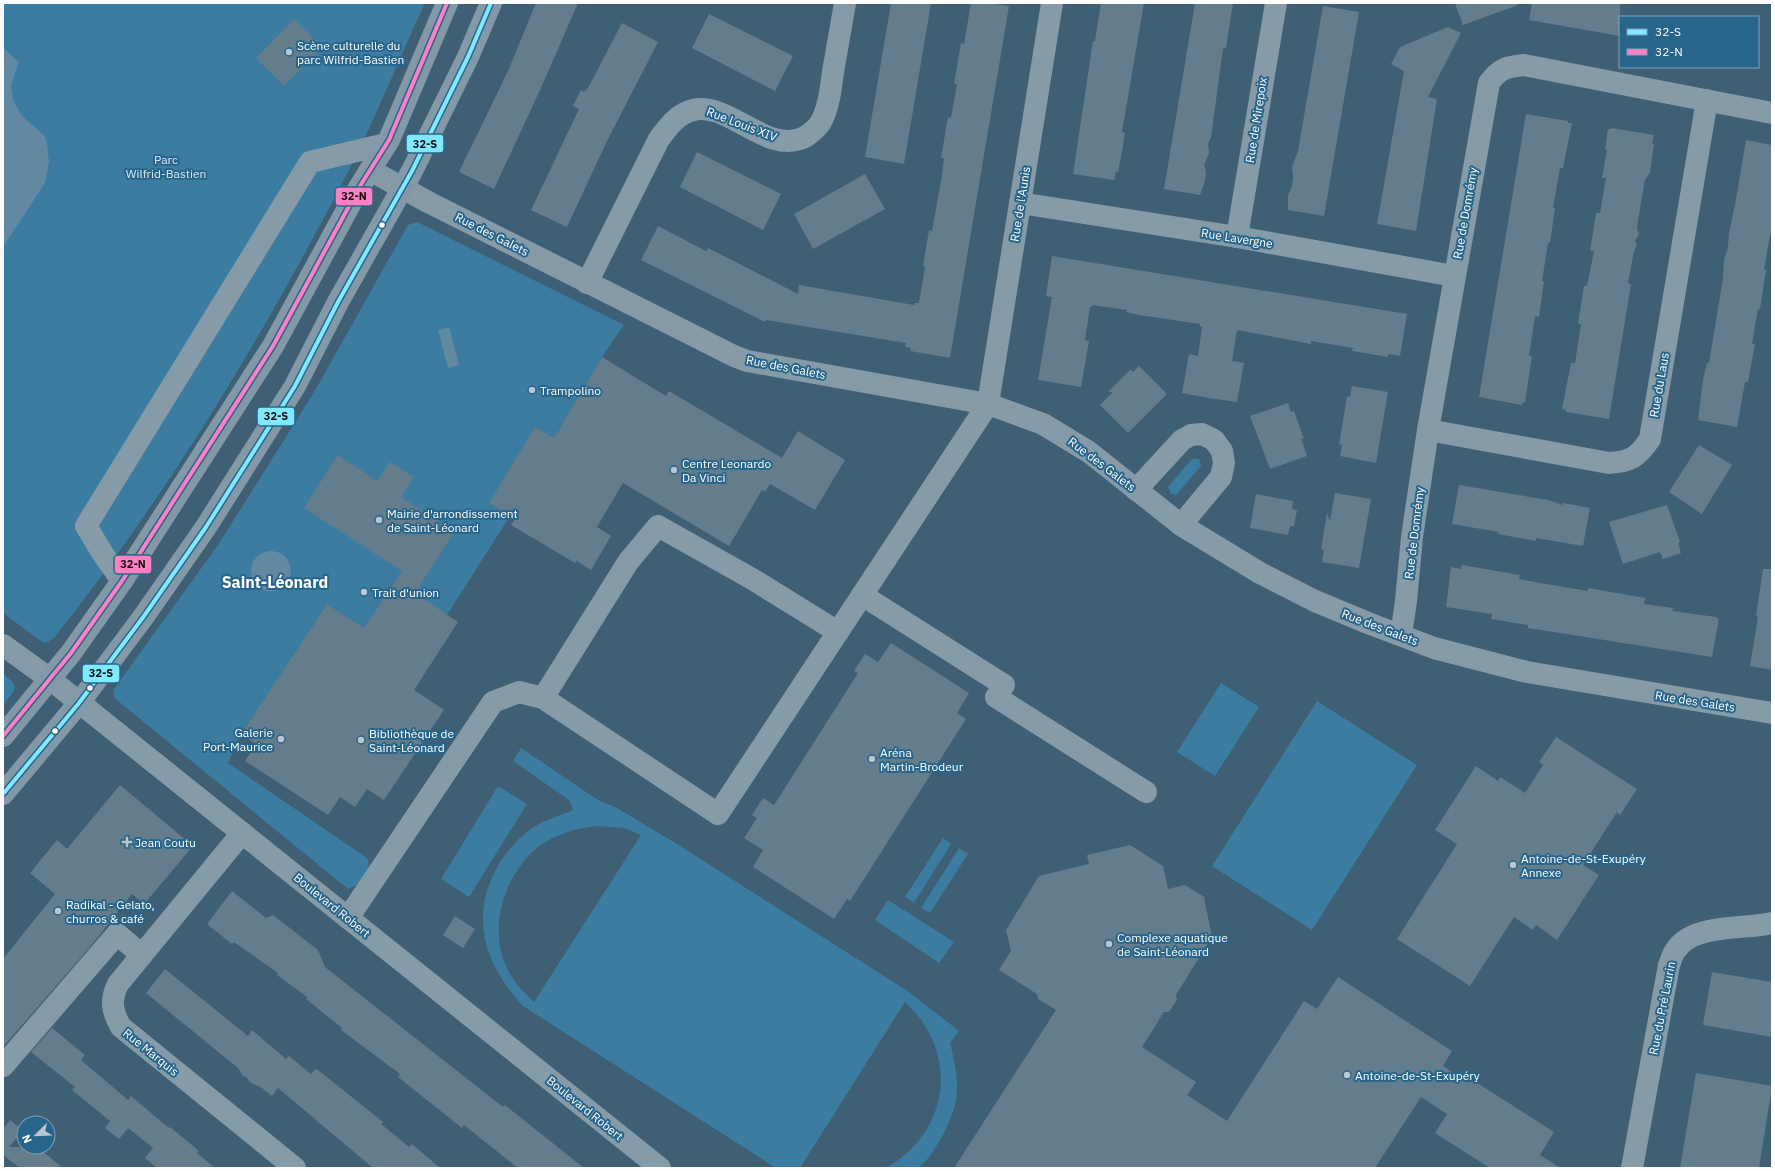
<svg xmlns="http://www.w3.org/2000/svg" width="1775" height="1171" font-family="'IBM Plex Sans',sans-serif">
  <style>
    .green { fill: #3c7ca0; fill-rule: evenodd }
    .water { fill: #6189a2 }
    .building { fill: #647d8d }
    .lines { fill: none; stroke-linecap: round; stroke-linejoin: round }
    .minor { stroke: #859ba8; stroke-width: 22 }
    .major { stroke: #8499a7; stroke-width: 22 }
    .bus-1-casing { stroke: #28658a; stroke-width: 7 }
    .bus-2-casing { stroke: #28658a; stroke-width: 7 }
    .bus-1 { stroke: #80e8ff; stroke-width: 4 }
    .bus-2 { stroke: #ff80c5; stroke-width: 4 }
    .poi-dot { fill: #bbc7ce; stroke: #28658a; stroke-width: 1.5 }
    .bus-dot { fill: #fff; stroke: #28658a; stroke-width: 1.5 }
    .labels { text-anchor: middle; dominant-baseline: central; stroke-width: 4; stroke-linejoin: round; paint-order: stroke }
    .poi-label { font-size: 12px; fill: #fff; stroke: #28658a; text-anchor: start }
    .street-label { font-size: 12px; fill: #fff; stroke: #28658a }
    .park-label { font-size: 12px; fill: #daecf7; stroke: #28658a }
    .district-label { font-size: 16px; font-weight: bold; fill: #fff; stroke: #28658a }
    .line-badge { stroke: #28658a; stroke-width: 1.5 }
    .pale-badge-label { font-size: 11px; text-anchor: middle; font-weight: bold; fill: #111 }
  </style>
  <rect width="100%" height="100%" fill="#3e5f74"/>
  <g class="green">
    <path d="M3,3H425C399,59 376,117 348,172C265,333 167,496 54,638L46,643L41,641L3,613Z"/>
    <path d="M417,222L624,325L602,357L554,438L535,427L490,503L510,516L447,615L396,580L364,628L327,604L241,734L228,763L367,858C373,872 361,884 348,889L118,701C114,697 112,695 114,689L218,545L313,394L408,225Z"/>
    <path d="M1195,458L1200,460L1201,466L1178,493L1176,495L1171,494L1168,487L1191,460Z"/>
    <path d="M3,674C21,687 16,689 3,705Z"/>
    <path d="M1221,683L1259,707L1215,776L1177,752Z"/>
    <path d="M1317,701L1417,765L1312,930L1212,866Z"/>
    <path d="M521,748L598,800L617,808L677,844L909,992L959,1031L950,1043C961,1087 961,1105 937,1145C933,1152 925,1164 917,1168C911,1170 893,1168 886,1168C950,1132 960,1052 905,1002L800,1168H776L523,1006C487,967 470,923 494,873C503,855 517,838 534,827C546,819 560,816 573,810L569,800L513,761ZM598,826L624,828L641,835L534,1002C523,992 513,981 506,966C488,926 505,874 538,847C555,834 577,828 598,826Z"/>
    <path d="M498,786L527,804L469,897L441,879Z"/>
    <path d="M943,838L951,844L914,903L905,897Z"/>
    <path d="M959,848L968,854L930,913L921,908Z"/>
    <path d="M888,900L954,942L939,963L875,920Z"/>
  </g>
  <g class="water">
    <path d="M3,48L19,62L11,85L13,100L22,116L44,135L47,143L49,162L45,183L3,247Z"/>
    <path d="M449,327L459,365L448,368L438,330Z"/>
    <circle cx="271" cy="571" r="20"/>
  </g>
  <g class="building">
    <path d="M536,3H578L541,88L494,189L459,172L508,71Z"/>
    <path d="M891,3H931L904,164L865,157Z"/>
    <path d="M971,3H987L1009,6L950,358L910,351L911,348L905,347L906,343L766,320L765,322L641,260L658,226L706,251L708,248L798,294L799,285L914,305L915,303H919L925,267L923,266L929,230L932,231L942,175L944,158H941L948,117L951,118L957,84H954L961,43L964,44Z"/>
    <path d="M1101,3H1144L1122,132L1125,133L1122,152L1118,172H1116L1114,180L1073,174L1093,41H1095Z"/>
    <path d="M1195,3H1233L1226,48L1223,49L1211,137L1208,144L1209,153L1204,165L1206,172L1205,181L1200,195L1164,189Z"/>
    <path d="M1455,3H1517L1518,5L1463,25Z"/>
    <path d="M1532,3H1620V36L1529,20Z"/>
    <path d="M1323,6L1359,12L1324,216L1288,210V195L1292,186L1293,176L1292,167L1298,151Z"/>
    <path d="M709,14L793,56L775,91L692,48Z"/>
    <path d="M294,19L322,47L284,86L256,58Z"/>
    <path d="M622,23L658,42L607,141L567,227L531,210L579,109L573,106L581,90L584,92L586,90H587Z"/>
    <path d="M1448,27L1461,33L1428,97L1437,99L1416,231L1377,224L1404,71L1391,64L1400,47Z"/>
    <path d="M1526,114L1568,121V123H1572L1563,168H1560L1553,208H1555L1550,243H1548L1542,281H1544L1539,317L1535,316L1529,356H1532L1528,382L1525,403L1523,402L1522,405L1479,397Z"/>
    <path d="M1612,128L1654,135L1652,143L1654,144L1650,173L1645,180L1640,208L1637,228L1639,234L1635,241L1637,245L1634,251L1628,283L1631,284L1609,419L1566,412V410L1562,409L1571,363H1575L1581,324H1578L1584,286H1587L1594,251H1590L1596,213H1600L1606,178H1602L1607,150H1605L1608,129H1611Z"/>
    <path d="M1746,140L1772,145V234H1770L1764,270H1766L1760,309H1758L1755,326L1752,344H1755L1748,382H1745L1737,427L1698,420L1703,380L1707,363H1709L1723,278L1724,260L1728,247L1729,232L1735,205Z"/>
    <path d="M697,152L781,194L763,230L680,187Z"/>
    <path d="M865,174L885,209L813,249L794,214Z"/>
    <path d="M1052,256L1407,314L1400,356L1388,354V357L1352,351L1353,348L1311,341V344L1237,330L1232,361L1244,363L1237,402L1209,398L1182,393L1189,354L1198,356L1202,327L1200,326V324L1139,315L1126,312L1127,310L1092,305V307H1090L1085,340L1089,341L1081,387L1038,380L1052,297L1046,296Z"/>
    <path d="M602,357L666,396L669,391L782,458L798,431L845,460L815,510L770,484L765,492L762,490L729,546L623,483L597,527L611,536L591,570L577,561L575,563L511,525L515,519L489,503L535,427L554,438Z"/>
    <path d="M1139,366L1167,394L1128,433L1100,405L1113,392H1108L1130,370L1133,372Z"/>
    <path d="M1352,386L1388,392L1376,463L1340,456L1342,444L1339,445L1347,396L1350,397Z"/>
    <path d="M1288,403L1291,412L1294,411L1304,439L1301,438L1307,456L1270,469L1250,416Z"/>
    <path d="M1699,445L1732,465L1702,514L1669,492Z"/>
    <path d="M338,455L377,481L390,462L414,477L401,497L454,532L415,593L458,622L414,690L444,710L384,800L367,789L355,807L340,797L328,815L245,761L256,744L241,734L327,604L364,628L402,571L304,508Z"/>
    <path d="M1459,485L1548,500L1563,505V503L1590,508L1583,546L1536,538V541L1498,534L1499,532L1452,524Z"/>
    <path d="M1335,493L1371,499L1359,568L1322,562L1324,550L1321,549L1327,513L1330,521Z"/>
    <path d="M1256,494L1293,501L1292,509L1297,510L1294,526H1290L1288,535L1250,528Z"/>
    <path d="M1667,505L1680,542L1678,543L1681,553L1663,559L1660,552L1623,564L1609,522Z"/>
    <path d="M1462,565L1520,575L1519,579L1540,583L1588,591V588L1645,598L1644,604L1673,608L1672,611L1716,617L1719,619L1712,657L1528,628V625L1491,619L1492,614L1446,607L1451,567L1461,569Z"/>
    <path d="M1763,569H1772V670L1750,666L1758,617L1756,616Z"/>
    <path d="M891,643L969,693L957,713L966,719L850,901L847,899L834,919L753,867L763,850L744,838L757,818L752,815L763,798L774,805L858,673L854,671L865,654L878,662Z"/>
    <path d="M1556,737L1637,789L1620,815L1617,812L1583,865L1599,875L1557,940L1536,925L1533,930L1514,917L1470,986L1397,939L1457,844L1435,830L1476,766L1498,781L1500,777L1525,793L1543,765L1539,762Z"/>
    <path d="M120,785L193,846L144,904L132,894L90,947L3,1047V959L55,894L30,873L57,840L67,849Z"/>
    <path d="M1130,845L1163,866L1168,889L1185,885L1204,897L1212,937L1176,995L1177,1000L1169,1012H1164L1142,1047L1196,1082L1187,1095L1227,1121L1304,1001L1317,1009L1338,977L1452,1051L1443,1066L1468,1083L1471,1079L1554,1132L1540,1155L1561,1168H1490L1435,1133L1447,1114L1421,1097L1375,1168H954L1056,1010L1038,999L1037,994L999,970L1011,951L1006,930L1039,876L1089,864L1087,855Z"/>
    <path d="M232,891L266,918L273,915L318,950L325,967L503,1107L505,1105L584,1168H518L464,1125L462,1128L398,1077L400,1074L341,1030L342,1028L306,999L307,997L277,975L278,973L234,942L232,944L207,924Z"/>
    <path d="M455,916L475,929L463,948L443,935Z"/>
    <path d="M165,969L248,1036L252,1030L286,1059L289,1056L311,1074L315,1069L318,1070L383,1122L381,1124L409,1147L412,1144L440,1168H373L278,1088L272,1096L262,1088L251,1083L247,1078L243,1076L238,1068L146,993Z"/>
    <path d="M1712,972L1772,982V1037L1703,1025Z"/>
    <path d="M52,1028L85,1055L81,1060L128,1100L131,1096L169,1128L170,1127L199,1151L197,1153L215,1168H157L145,1158L153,1148L128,1128L119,1139L105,1128L110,1121L72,1090L75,1087L31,1052Z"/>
    <path d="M1696,1073L1772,1086L1759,1168H1680Z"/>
    <path d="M10,1120L23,1130L9,1147H37L63,1168H20L3,1155V1129Z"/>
  </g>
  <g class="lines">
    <g class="minor">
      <path d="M370,170L428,202L734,356L747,361L988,404L1043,424L1089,452L1181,525L1260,573L1315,601L1368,623L1434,648L1527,672L1772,713"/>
      <path d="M1020,203L1237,237L1454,276"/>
      <path d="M1237,237L1276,3"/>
      <path d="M587,283L659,139C668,127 677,114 693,110C729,101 767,156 805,137C811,133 819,127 822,120C829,105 831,88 833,72C837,49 841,26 845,3"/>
      <path d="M1428,430L1609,463C1630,462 1638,457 1650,439L1707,100"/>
      <path d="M1136,490L1182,440L1191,435L1202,434L1214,440L1222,451L1224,463L1221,477L1181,525"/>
      <path d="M122,581L103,554L86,526L310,162L386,144"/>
      <path d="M862,595L1004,685L996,697L1146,792"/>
      <path d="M1401,635L1406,601L1412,537L1428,430L1489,83C1500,68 1506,67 1524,65L1772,113"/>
      <path d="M3,645L50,679L660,1168"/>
      <path d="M543,698L628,562L658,526L754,580L838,632"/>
      <path d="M242,833L118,984C110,1000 112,1012 121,1027L295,1168"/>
      <path d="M348,918L493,702L519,692L543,698L718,814L988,404L1052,3"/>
      <path d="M3,1066L117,934L142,955"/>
      <path d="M1632,1168L1669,965C1671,961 1672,955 1675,951C1692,923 1743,930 1772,923"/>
    </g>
    <g class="major">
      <path d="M3,736L71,653L122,581L273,346L360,186L389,140L447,3"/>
      <path d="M3,794L79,703L144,616L206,527L295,386L338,302L412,171L468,57L491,3"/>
    </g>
    <g class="bus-1-casing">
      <path id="bus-1" d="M3,794L79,703L144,616L206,527L295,386L338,302L412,171L468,57L491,3"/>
    </g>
    <g class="bus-2-casing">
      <path id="bus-2" d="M3,736L71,653L122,581L273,346L360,186L389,140L447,3"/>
    </g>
    <use href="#bus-1" class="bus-1"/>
    <use href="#bus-2" class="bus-2"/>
  </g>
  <g class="poi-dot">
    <circle cx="289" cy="52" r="4"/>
    <circle cx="532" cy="390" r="4"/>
    <circle cx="674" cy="470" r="4"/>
    <circle cx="379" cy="520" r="4"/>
    <circle cx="364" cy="592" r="4"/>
    <circle cx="281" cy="739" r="4"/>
    <circle cx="361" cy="740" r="4"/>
    <circle cx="872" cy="759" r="4"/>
    <path d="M125 836h4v4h4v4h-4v4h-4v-4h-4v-4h4z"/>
    <circle cx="1513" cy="865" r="4"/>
    <circle cx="58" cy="911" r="4"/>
    <circle cx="1109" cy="944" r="4"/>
    <circle cx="1347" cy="1075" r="4"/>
  </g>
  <g class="bus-dot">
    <circle cx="382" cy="225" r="3.5"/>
    <circle cx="90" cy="688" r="3.5"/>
    <circle cx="55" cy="731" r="3.5"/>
  </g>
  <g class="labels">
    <g class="poi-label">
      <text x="297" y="45">Scène culturelle du<tspan x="297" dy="14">parc Wilfrid-Bastien</tspan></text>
      <text x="540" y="390">Trampolino</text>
      <text x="682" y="463">Centre Leonardo<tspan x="682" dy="14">Da Vinci</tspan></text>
      <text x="387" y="513">Mairie d'arrondissement<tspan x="387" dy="14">de Saint-Léonard</tspan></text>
      <text x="372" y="592">Trait d'union</text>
      <text x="273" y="732" text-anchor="end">Galerie<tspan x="273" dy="14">Port-Maurice</tspan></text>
      <text x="369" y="733">Bibliothèque de<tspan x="369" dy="14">Saint-Léonard</tspan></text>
      <text x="880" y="752">Aréna<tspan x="880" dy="14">Martin-Brodeur</tspan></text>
      <text x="135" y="842">Jean Coutu</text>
      <text x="1521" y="858">Antoine-de-St-Exupéry<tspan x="1521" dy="14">Annexe</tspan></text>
      <text x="66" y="904">Radikal - Gelato,<tspan x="66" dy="14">churros &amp; café</tspan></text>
      <text x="1117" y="937">Complexe aquatique<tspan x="1117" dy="14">de Saint-Léonard</tspan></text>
      <text x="1355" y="1075">Antoine-de-St-Exupéry</text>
    </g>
    <g class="street-label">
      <text transform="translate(1256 120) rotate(-81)">Rue de Mirepoix</text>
      <text transform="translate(742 124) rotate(21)">Rue Louis XIV</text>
      <text transform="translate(1020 204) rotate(-81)">Rue de l'Aunis</text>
      <text transform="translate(1465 213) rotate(-80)">Rue de Domrémy</text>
      <text transform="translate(492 234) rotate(27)">Rue des Galets</text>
      <text transform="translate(1237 238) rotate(9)">Rue Lavergne</text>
      <text transform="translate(786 367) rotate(11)">Rue des Galets</text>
      <text transform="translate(1659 385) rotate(-80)">Rue du Laus</text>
      <text transform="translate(1102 464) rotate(37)">Rue des Galets</text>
      <text transform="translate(1414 533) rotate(-83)">Rue de Domrémy</text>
      <text transform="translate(1380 627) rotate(21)">Rue des Galets</text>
      <text transform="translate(1695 701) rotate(9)">Rue des Galets</text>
      <text transform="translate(332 905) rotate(39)">Boulevard Robert</text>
      <text transform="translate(1662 1008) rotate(-79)">Rue du Pré Laurin</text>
      <text transform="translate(151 1052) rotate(39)">Rue Marquis</text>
      <text transform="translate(585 1108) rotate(39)">Boulevard Robert</text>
    </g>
    <g class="park-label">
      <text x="166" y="159">Parc<tspan x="166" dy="14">Wilfrid-Bastien</tspan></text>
    </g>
    <g class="district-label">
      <text x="275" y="582">Saint-Léonard</text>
    </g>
  </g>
  <g class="line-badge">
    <rect x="406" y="134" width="38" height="19" rx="4" fill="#80e8ff"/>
    <rect x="335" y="187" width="38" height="19" rx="4" fill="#ff80c5"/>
    <rect x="257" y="407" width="38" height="19" rx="4" fill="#80e8ff"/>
    <rect x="114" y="555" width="38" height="19" rx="4" fill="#ff80c5"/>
    <rect x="82" y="664" width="38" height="19" rx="4" fill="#80e8ff"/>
  </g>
  <g class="pale-badge-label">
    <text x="425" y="148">32-S</text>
    <text x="354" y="200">32-N</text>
    <text x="276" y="420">32-S</text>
    <text x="133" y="568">32-N</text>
    <text x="101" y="677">32-S</text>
  </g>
  <rect width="1775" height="1171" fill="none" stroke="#ffffff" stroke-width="8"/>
  <rect x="1619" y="16" width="140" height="52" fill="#28658a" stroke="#7ea3b9"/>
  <rect x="1627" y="29" width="20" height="6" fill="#80e8ff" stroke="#7ea3b9"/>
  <text x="1655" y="36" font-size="12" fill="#ffffff">32-S</text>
  <rect x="1627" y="49" width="20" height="6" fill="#ff80c5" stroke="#7ea3b9"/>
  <text x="1655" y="56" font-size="12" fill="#ffffff">32-N</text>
  <g transform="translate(36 1135) rotate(247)"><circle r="19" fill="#28658a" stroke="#7ea3b9"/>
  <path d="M0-3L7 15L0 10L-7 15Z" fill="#bbc7ce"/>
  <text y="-6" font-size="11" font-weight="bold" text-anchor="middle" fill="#ffffff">N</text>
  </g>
</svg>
